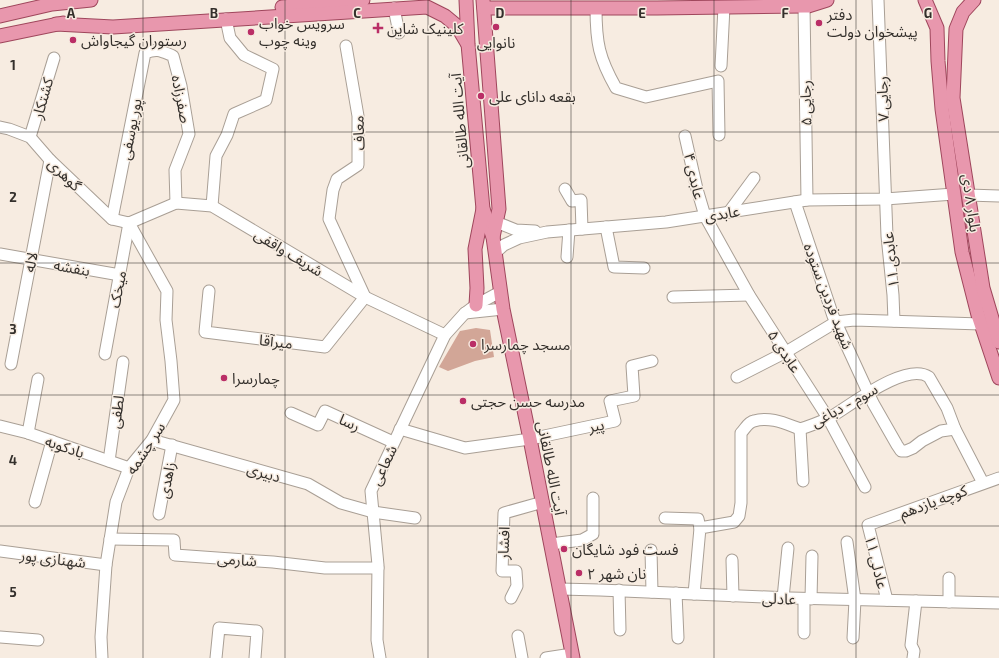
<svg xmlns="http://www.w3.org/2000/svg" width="999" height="658" font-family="'Exo 2','Noto Sans Arabic',sans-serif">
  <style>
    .building { fill: #d2a697 }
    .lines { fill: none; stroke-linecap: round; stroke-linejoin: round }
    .minor-casing { stroke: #a99f95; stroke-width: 13 }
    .major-casing { stroke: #9f465c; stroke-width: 15 }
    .minor { stroke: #fff; stroke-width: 11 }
    .major { stroke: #e897ad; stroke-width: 13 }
    .grid { fill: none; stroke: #34302c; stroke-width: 1; stroke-opacity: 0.55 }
    .poi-dot { fill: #ba2e66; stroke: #f7ece1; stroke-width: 1.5 }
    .labels { text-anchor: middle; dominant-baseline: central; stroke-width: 3; stroke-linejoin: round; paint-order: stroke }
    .poi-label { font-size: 15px; fill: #34302c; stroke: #f7ece1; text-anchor: start }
    .street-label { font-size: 15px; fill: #34302c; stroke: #f7ece1 }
    .grid-label { font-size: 13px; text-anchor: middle; font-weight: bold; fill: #34302c; stroke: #f7ece1; stroke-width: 3; stroke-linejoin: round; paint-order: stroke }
  </style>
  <rect width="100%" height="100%" fill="#f7ece1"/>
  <path class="building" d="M476,328L490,330L494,357L475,361L448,371L439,367L460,331Z"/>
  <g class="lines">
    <g class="minor-casing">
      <g id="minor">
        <path d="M878,0L887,236L893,295L894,321"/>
        <path d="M804,6L807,200"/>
        <path d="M394,8L399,33"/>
        <path d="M596,8C596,43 599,58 616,88L646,97L718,81L719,135"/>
        <path d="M721,66L724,7"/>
        <path d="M0,127L9,129L30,137L50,160L112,219L129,223"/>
        <path d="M685,136L697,189L705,216L749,295L828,418L865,487"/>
        <path d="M30,137L54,58"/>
        <path d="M565,189L572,201L581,200L582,229"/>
        <path d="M968,195L999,196"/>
        <path d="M795,202L833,316L873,403L897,445L901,451H906L913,448L922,441L941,431L955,429"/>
        <path d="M212,206L216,156L227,135L234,114L266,100L273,69L244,55L230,38L226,19"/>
        <path d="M729,212L754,178"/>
        <path d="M112,219L145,53C158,48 161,51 173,56L181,86L189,134L175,170L176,203"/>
        <path d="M496,222L516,230L535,231"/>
        <path d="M129,223L176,203L212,206L365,297L445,335"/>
        <path d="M606,227L614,267L644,268"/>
        <path d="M495,253L504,245L519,238L547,232L666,222L807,200L885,199L954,194"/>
        <path d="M0,254L120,275"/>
        <path d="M567,257L569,230"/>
        <path d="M209,291L205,332L325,347L365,297L329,219L333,190L337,179L358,165V116L346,46"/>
        <path d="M673,297L749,295"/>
        <path d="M465,313L503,309"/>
        <path d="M105,354L129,223"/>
        <path d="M11,364L50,160"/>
        <path d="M737,377L786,352L836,322L854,320L981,324"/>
        <path d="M291,413L318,425L325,411L393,442"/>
        <path d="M0,426L28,433L129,468"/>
        <path d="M400,429L465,448L530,439L615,421L610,401L634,396L632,366L652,361"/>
        <path d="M800,429L803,481"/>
        <path d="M28,433L38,379"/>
        <path d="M152,440L308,484L341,503L373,512L415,518"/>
        <path d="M109,461L123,362"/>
        <path d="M35,502L52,441"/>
        <path d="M159,514L172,445"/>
        <path d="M665,518L698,519L700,528"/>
        <path d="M110,539L174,540L175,555L273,562L325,568H378"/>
        <path d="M847,542L855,600L853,638"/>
        <path d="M551,544L582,540L593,534V498"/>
        <path d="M651,550L652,592"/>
        <path d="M0,551L106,565"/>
        <path d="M732,560L733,596"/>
        <path d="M560,589L600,590L790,598L999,603"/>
        <path d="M619,590L620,630"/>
        <path d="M676,593L678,638"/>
        <path d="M694,594L700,528L734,522L739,516L741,503V433C745,429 748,422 754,421C770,416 786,424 800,429C810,426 820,422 829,418C850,406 906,361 929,377L947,408L955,429L983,483"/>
        <path d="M511,598L517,586L516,571H502L504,513L543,502"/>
        <path d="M783,598L788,548"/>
        <path d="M804,599V633"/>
        <path d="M811,599L812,556"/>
        <path d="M887,600L868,525L999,478"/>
        <path d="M949,602V578"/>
        <path d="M518,636L522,658"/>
        <path d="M0,637L38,640"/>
        <path d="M102,658L101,637L106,565L116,502L129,468L152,440L174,400L171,361L166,320L167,291L129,223"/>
        <path d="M216,658L219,628L257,631L255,658"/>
        <path d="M380,658L377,640L378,565L371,491L445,335L464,314L476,305L500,292"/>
        <path d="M546,658L572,654"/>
        <path d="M913,658L914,651L911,645L916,601"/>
      </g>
    </g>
    <g class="major-casing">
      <g id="major">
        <path d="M466,0L468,44L483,209L493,237L503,309L530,439L573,658"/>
        <path d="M483,0L499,209L493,237"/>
        <path d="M925,0L937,28L938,61L942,109L962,252L978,315L999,378"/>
        <path d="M974,0L963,12L956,29L953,98L983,288L999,342"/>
        <path d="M282,7L363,0"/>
        <path d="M484,8H657L804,6H808L827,0"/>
        <path d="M0,16L52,4L91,0"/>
        <path d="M56,24L113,27L427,7L445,16L457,26L467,43"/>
        <path d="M0,36L63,23"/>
        <path d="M476,305L477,288L475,249L483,209"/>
      </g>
    </g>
    <use href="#minor" class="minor"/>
    <use href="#major" class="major"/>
  </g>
  <path class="grid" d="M143,0V658M285,0V658M428,0V658M571,0V658M714,0V658M856,0V658M0,132H999M0,263H999M0,395H999M0,526H999"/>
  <g class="poi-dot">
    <circle cx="819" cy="23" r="4"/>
    <circle cx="496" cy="27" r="4"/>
    <path d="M376 22h4v4h4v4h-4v4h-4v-4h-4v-4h4z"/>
    <circle cx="251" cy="32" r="4"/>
    <circle cx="73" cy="40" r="4"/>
    <circle cx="481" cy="96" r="4"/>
    <circle cx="473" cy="344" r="4"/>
    <circle cx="224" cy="378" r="4"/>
    <circle cx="463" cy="401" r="4"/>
    <circle cx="564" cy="549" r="4"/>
    <circle cx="579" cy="573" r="4"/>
  </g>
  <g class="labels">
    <g class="poi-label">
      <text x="827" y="14">دفتر<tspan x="827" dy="17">پیشخوان دولت</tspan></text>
      <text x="259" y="23">سرویس خواب<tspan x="259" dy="17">وینه چوب</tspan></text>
      <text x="387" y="28">کلینیک شاین</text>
      <text x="81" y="40">رستوران گیجاواش</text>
      <text x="496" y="42" text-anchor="middle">نانوایی</text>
      <text x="489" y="96">بقعه دانای علی</text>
      <text x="481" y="344">مسجد چمارسرا</text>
      <text x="232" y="378">چمارسرا</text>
      <text x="471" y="401">مدرسه حسن حجتی</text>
      <text x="572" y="549">فست فود شایگان</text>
      <text x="587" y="573">نان شهر ۲</text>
    </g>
    <g class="street-label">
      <text transform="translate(42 98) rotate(-74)">کشتکار</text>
      <text transform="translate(182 99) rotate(79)">صفرزاده</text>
      <text transform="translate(882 99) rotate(-92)">رجایی ۷</text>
      <text transform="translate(805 103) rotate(-91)">رجایی ۵</text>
      <text transform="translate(459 121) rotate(-95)">آیت الله طالقانی</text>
      <text transform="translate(130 129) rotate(-79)">پور یوسفی</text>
      <text transform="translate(358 133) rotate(-92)">معاف</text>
      <text transform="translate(65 174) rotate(44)">گوهری</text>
      <text transform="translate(695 176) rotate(77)">عابدی ۴</text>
      <text transform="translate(972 203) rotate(82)">بلوار ۸ دی</text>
      <text transform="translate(722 213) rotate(-9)">عابدی</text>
      <text transform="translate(289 252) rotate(31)">شریف واقفی</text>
      <text transform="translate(890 260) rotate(-96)">عابدی ۱۱</text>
      <text transform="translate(30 262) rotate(-79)">لاله</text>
      <text transform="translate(72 267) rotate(10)">بنفشه</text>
      <text transform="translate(117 289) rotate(-79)">میخک</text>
      <text transform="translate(829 296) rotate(69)">شهید فردین ستوده</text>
      <text transform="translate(276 341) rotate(7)">میرآقا</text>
      <text transform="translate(785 351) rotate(57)">عابدی ۵</text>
      <text transform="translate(844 405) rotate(-29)">سوم - دباغی</text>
      <text transform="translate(116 412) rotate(-82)">لطفی</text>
      <text transform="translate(350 422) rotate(25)">رسا</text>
      <text transform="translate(596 425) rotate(-12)">پیر</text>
      <text transform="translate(65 446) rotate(19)">بادکوبه</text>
      <text transform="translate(145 448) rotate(-57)">سر چشمه</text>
      <text transform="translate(383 465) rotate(-65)">شعاعی</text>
      <text transform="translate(552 468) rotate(79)">آیت الله طالقانی</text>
      <text transform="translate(264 472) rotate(16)">دبیری</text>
      <text transform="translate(166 480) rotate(-79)">زاهدی</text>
      <text transform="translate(933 501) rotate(-20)">کوچه یازدهم</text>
      <text transform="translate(503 543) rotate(-88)">افشار</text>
      <text transform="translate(53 558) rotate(7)">شهنازی پور</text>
      <text transform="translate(237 559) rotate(4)">شارمی</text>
      <text transform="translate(877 562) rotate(76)">عادلی ۱۱</text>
      <text transform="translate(779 598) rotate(2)">عادلی</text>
    </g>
  </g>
  <g class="grid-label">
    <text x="71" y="18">A</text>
    <text x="214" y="18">B</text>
    <text x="357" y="18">C</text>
    <text x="500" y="18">D</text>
    <text x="642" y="18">E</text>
    <text x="785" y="18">F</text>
    <text x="928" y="18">G</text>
    <text x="13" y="70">1</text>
    <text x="13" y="202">2</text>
    <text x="13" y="334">3</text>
    <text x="13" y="465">4</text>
    <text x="13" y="597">5</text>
  </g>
</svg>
